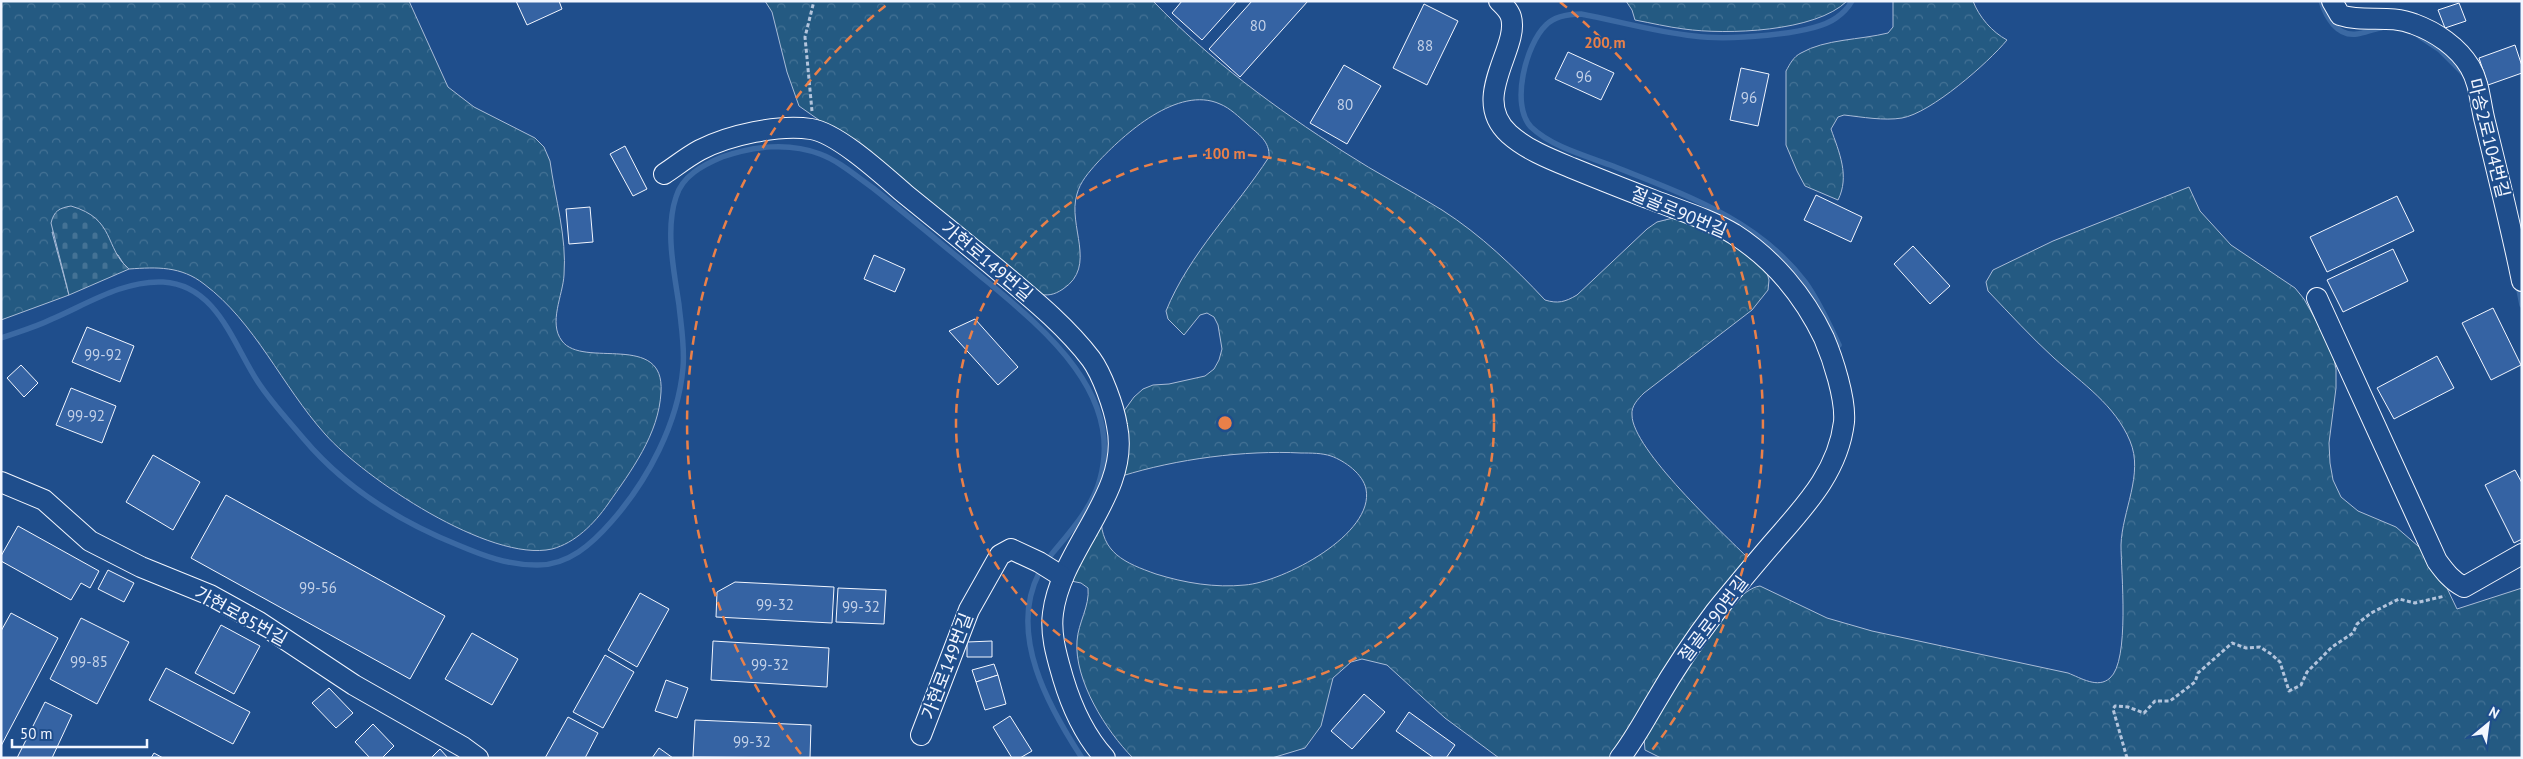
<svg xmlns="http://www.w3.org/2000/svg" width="2523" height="759" font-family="'PT Sans','Noto Sans KR',sans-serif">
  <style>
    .forest { fill: url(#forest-crowns); stroke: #a8bbd7 }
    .cemetery { fill: url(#cemetery-stones); stroke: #a8bbd7 }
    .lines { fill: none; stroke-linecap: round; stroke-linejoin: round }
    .stream { stroke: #3b69a3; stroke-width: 5.5 }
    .building { fill: #3563a3; stroke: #f2f6ff }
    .minor-casing { stroke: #f2f6ff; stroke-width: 22 }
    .path { stroke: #b3c4dc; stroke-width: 3; stroke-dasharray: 4 2.5; stroke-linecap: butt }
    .minor { stroke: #1f4e8c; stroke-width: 20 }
    .ring { fill: none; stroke: #ea8049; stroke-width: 2.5; stroke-dasharray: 9 6 }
    .labels { text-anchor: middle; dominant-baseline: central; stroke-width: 4; stroke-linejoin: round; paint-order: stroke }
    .number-label { font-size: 15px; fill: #c3d1e8 }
    .street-label { font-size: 18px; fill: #f2f6ff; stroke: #1f4e8c }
    .centre { fill: #ea8049; stroke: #1f4e8c; stroke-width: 2.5 }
    .ring-label { font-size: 15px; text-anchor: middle; font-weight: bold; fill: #ea8049; stroke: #1f4e8c; stroke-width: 4; stroke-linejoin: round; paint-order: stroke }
  </style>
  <defs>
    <pattern id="forest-crowns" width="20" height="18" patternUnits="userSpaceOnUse" patternTransform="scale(1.25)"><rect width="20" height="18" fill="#245a82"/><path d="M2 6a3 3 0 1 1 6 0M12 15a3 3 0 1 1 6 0" fill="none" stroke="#447295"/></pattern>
    <pattern id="cemetery-stones" width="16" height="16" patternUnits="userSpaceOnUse" patternTransform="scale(1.25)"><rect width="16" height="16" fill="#245a82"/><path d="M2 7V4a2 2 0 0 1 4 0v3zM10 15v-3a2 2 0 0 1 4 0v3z" fill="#447295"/></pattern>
  </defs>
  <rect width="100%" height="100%" fill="#1f4e8c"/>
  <g class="forest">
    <path d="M1,1H409L448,87L474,107L535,138L544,147L550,161C555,198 567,237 564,275C563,295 548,323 562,341C583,369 665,331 661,392C659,434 631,471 608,504C594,524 575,543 552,549C490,563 364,478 325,434C282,386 255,322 204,284C181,266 157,267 129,269L123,263L118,255L52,232L69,295L1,320Z"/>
    <path d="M765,1H1153C1210,60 1275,108 1344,152C1376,173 1410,190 1442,210C1481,235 1513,266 1545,300C1558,304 1565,302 1577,295L1647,229L1657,222L1673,218L1701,226L1729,240L1766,269L1769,280L1768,290L1752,310L1644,393C1638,399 1631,406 1632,415C1632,449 1723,533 1749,559L1612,758H1499L1445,718L1387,665L1362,659L1351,662L1333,678L1321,726L1305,748L1272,758H1133C1106,731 1074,680 1077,641C1078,623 1090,606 1088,588L1081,583L1066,580L1101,517C1101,553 1125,563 1156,574C1185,583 1215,588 1245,585C1283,582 1375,534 1366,489C1363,474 1345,461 1331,456C1322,453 1311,453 1301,453C1245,450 1176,459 1122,476L1121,415L1134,397L1143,389L1153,385L1169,384L1205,376L1214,369L1219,360L1222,349L1218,325L1214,317L1207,313L1200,315L1184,335L1168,319L1166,311C1189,254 1236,208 1269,157C1270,141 1258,134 1247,124C1239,117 1230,108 1220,104C1178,85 1124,134 1097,163C1089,172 1080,182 1077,194C1067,226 1098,266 1063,289C1054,295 1048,296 1038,294L846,139L799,106L787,72L772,12Z"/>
    <path d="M1626,1H1847C1816,32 1726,35 1684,29C1668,27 1651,23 1635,20L1632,10Z"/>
    <path d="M1893,1H1973C1979,17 1992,32 2007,40C1988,63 1931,113 1902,118C1884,121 1862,117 1844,115L1838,117L1831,129C1839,152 1850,176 1838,200L1805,186L1797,171L1786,145V71C1790,64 1793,57 1801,53C1825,39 1860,40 1888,33L1893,27Z"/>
    <path d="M2189,187L2200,211L2231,245L2295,288L2304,299L2332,349L2336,369V388L2329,443L2330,463L2333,480L2341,497L2358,511L2396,527L2433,559L2457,609L2522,588V758H1661L1645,750L1644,738C1662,707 1726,590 1760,586L1827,618L1872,631L2068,673C2081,678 2098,689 2110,678C2130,661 2121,572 2121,545C2122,511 2144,474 2130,441C2115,405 2083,384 2054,358C2031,337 2010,314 1988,291L1986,282L1993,270L2053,241Z"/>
  </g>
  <path class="cemetery" d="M71,206C116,219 104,248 129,269L69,295L51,223C54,211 59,208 71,206Z"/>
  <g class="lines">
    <g class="stream">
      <path d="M2321,1C2326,17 2337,37 2357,34C2365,33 2373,29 2381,28"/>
      <path d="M2419,36L2440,50L2463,73"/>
      <path d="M2518,285L2522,305"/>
      <path d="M1,338C18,332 36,327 52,319C87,304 124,280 163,282C217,285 233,344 258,382C271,402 288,420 303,438C345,488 398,521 458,545C484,556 508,565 536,565C568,566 592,544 612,521C648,480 678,423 683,368C685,347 681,325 679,305C674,271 665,230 676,197C682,176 703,165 722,157C753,146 789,142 820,154C839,161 856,176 873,188C906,214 938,241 971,268C1031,319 1126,387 1100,479C1093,507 1069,533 1051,555"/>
      <path d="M1839,345C1829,324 1819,301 1805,282C1758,219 1683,194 1613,166C1586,156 1552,147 1531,127C1510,105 1526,44 1546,25C1555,16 1568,14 1581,14C1618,21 1656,32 1694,36C1725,40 1811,36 1836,18C1842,14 1848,8 1852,1"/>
      <path d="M1039,573C1008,634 1048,706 1082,758"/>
    </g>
  </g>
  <g class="building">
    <path d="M516,1H559L562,9L527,25Z"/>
    <path d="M1182,1H1237L1202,40L1172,13Z"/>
    <path d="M1252,1H1308L1240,77L1209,49Z"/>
    <path d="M2459,3L2466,21L2445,28L2438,10Z"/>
    <path d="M1424,4L1458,21L1427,85L1393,68Z"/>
    <path d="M2515,45L2522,66V73L2488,85L2479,58Z"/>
    <path d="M1568,52L1614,73L1601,100L1555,79Z"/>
    <path d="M1344,65L1381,86L1347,144L1310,123Z"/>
    <path d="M1741,68L1769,74L1758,126L1730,120Z"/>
    <path d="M625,146L647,189L633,196L610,154Z"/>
    <path d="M1816,195L1862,217L1851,242L1804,220Z"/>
    <path d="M2397,196L2414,231L2327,272L2310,237Z"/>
    <path d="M590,207L593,242L569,244L566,209Z"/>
    <path d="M1913,246L1950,286L1930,304L1894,264Z"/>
    <path d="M2393,249L2408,281L2343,312L2327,280Z"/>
    <path d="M874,255L905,269L895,292L864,279Z"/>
    <path d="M2493,308L2521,365L2491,380L2462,323Z"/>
    <path d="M975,319L1018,367L998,385L949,331Z"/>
    <path d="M87,327L134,346L120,382L72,362Z"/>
    <path d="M2437,356L2454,388L2394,419L2377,388Z"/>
    <path d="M21,365L38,383L24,397L7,378Z"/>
    <path d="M71,388L116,406L102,443L56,425Z"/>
    <path d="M153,455L200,482L173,530L126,502Z"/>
    <path d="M2515,470L2522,483V539L2514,543L2485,485Z"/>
    <path d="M226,495L445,616L410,679L191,558Z"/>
    <path d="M18,526L99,571L90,588L81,583L71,600L1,561V556Z"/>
    <path d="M108,570L134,583L124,602L98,589Z"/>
    <path d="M735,582L834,587L832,623L716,617L717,592Z"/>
    <path d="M838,588L886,590L884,624L836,622Z"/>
    <path d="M640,593L669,609L637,667L608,650Z"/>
    <path d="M11,613L58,638L1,746V631Z"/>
    <path d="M81,618L129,642L97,704L50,679Z"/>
    <path d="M221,625L260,646L234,694L195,673Z"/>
    <path d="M472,633L518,659L492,705L445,679Z"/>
    <path d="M713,641L829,648L827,687L711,680Z"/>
    <path d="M992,641V657H967V642Z"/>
    <path d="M605,655L634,672L603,728L573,712Z"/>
    <path d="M994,664L998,675L976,682L972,670Z"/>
    <path d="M166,668L250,712L233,744L149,700Z"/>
    <path d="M998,675L1006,704L985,710L976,682Z"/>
    <path d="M666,680L688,688L677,718L655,711Z"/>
    <path d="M329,688L353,713L336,728L312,703Z"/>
    <path d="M1364,694L1385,712L1352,749L1331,731Z"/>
    <path d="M45,702L72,715L52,758H17Z"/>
    <path d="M1409,712L1455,745L1446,758H1434L1396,731Z"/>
    <path d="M1010,716L1032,751L1020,758H1012L993,727Z"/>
    <path d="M568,717L598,733L585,758H545Z"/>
    <path d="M695,720L811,725L810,758L693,757Z"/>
    <path d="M373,724L394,746L382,758H370L355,742Z"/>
    <path d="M659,748L673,758H652Z"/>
    <path d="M440,749L448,758H431Z"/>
    <path d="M154,753L163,758H151Z"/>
  </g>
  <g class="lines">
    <g class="minor-casing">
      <g id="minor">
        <path d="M1499,1C1504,6 1509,10 1511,17C1520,48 1469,98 1509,134C1527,150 1550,159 1572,168C1599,179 1626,190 1653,200C1681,211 1709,219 1734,234C1773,259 1804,296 1824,338C1833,359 1846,399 1844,422C1838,473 1803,508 1772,544C1753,566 1734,589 1716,611C1694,640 1674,670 1656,701C1644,721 1634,740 1620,758"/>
        <path d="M2332,1L2340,15C2364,23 2389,14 2414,24C2436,32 2458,47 2470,67C2480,84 2480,103 2485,122C2498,175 2511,227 2522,281"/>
        <path d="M664,174C676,166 687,157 700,150C729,135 779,124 811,129C838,133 884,176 905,194C936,219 967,244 998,270C1030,297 1065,325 1091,359C1102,374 1114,407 1117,426C1131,493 1061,548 1053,613C1050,635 1057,657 1063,678C1072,708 1084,735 1105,758"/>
        <path d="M2317,298L2437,561C2445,572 2452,581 2464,587L2522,554"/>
        <path d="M1,482L44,500L90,541L141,567L210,595L259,622L354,685L463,747L478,758"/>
        <path d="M921,735L969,610L1000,555L1011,549L1039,562L1063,577"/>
      </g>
    </g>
    <g class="path">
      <path d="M812,111L805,37L814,1"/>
      <path d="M2127,758L2113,709L2115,706L2128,707L2144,713L2155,701H2170L2195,682L2198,673L2232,643L2246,648L2260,647L2271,654L2280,662L2289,691L2301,685L2307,672L2332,647L2353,633L2357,624L2371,613L2399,599L2415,603L2445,596"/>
    </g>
    <use href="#minor" class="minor"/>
  </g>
  <g class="ring">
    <circle cx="1225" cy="423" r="269"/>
    <path d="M801 754A538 538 0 0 1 890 2M1560 2A538 538 0 0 1 1649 754"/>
  </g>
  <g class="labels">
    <g class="number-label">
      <text x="1258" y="25">80</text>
      <text x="1425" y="45">88</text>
      <text x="1584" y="76">96</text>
      <text x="1749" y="97">96</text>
      <text x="1345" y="104">80</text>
      <text x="103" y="354">99-92</text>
      <text x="86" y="415">99-92</text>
      <text x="318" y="587">99-56</text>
      <text x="775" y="604">99-32</text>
      <text x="861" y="606">99-32</text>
      <text x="89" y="661">99-85</text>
      <text x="770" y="664">99-32</text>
      <text x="752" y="741">99-32</text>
    </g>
    <g class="street-label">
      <text transform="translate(2489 138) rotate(76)">마송2로104번길</text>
      <text transform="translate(1679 212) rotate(23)">절골로90번길</text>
      <text transform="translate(987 261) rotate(40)">가현로149번길</text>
      <text transform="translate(241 616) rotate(29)">가현로85번길</text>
      <text transform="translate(1713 619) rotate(-53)">절골로90번길</text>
      <text transform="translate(947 666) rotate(-69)">가현로149번길</text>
    </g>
  </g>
  <circle cx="1225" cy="423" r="8" class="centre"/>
  <g class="ring-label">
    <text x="1605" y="48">200 m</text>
    <text x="1225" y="159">100 m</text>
  </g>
  <rect width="2523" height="759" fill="none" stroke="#f2f6ff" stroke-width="5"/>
  <g transform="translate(2488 724) rotate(29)" stroke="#1f4e8c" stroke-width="4" paint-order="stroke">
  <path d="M0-4L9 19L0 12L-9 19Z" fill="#f2f6ff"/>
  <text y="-8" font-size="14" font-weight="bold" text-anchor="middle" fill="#f2f6ff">N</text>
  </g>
  <path d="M12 739v8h135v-8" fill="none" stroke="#f2f6ff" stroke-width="2.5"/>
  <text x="20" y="739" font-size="15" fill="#f2f6ff" stroke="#1f4e8c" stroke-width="4" paint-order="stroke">50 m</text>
</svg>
